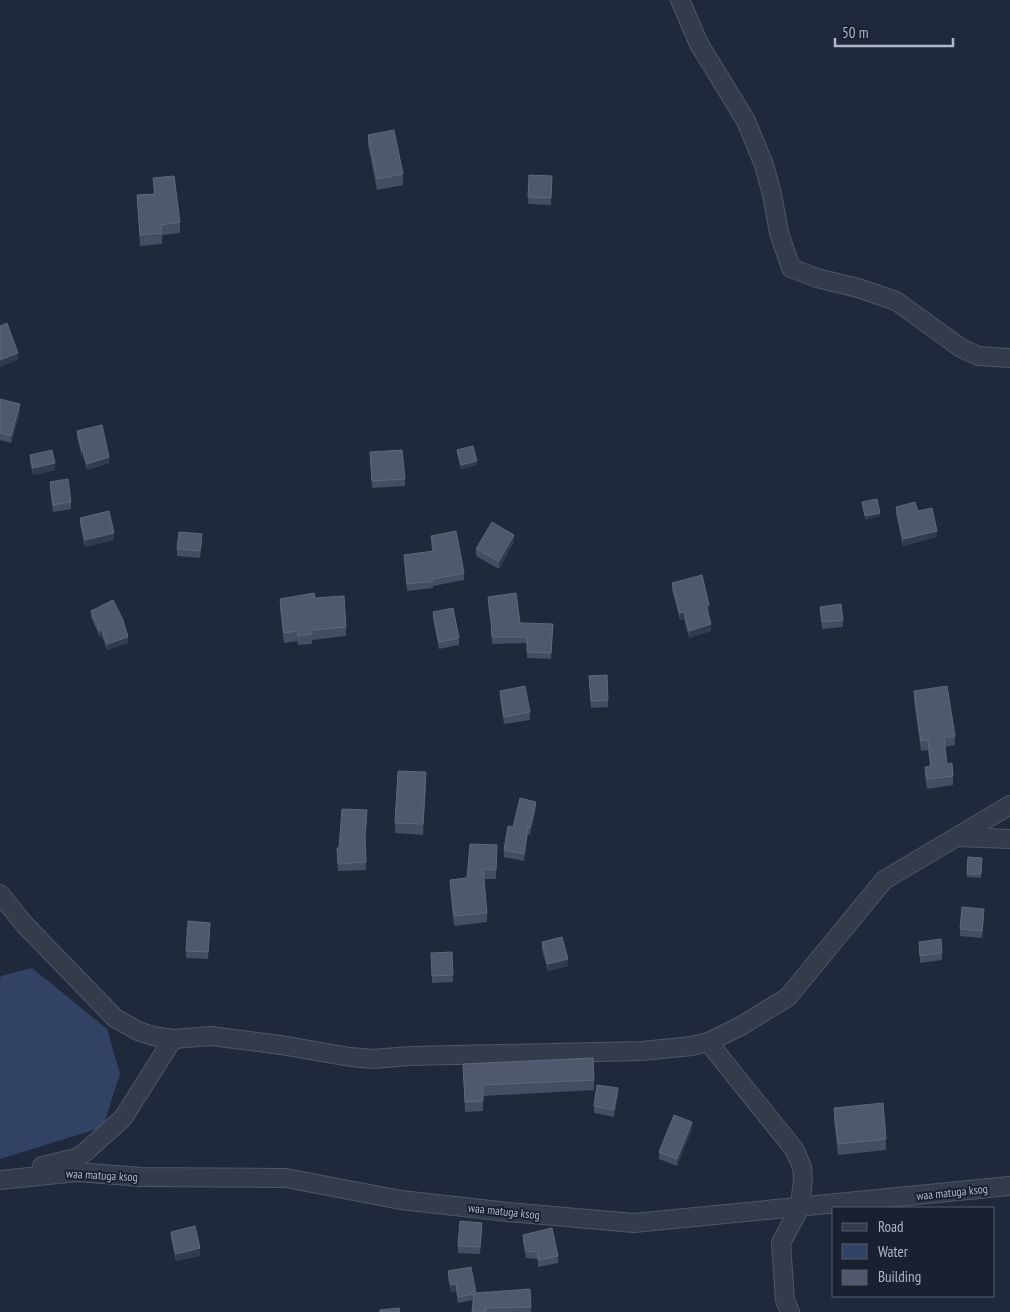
<svg xmlns="http://www.w3.org/2000/svg" width="1010" height="1312" font-family="'PT Sans Narrow',sans-serif">
  <style>
    .water { fill: #324264 }
    .lines { fill: none; stroke-linecap: round; stroke-linejoin: round }
    .minor-casing { stroke: #4f5666; stroke-width: 20 }
    .minor { stroke: #343b4b; stroke-width: 18 }
    .wall { fill: #444d63 }
    .shaded-wall { fill: #313a4e }
    .building { fill: #50586d; stroke: #5e677b }
    .labels { text-anchor: middle; dominant-baseline: central; stroke-width: 4; stroke-linejoin: round; paint-order: stroke }
    .street-label { font-size: 12px; fill: #afb6c7; stroke: #192030 }
  </style>
  <rect width="100%" height="100%" fill="#20293b"/>
  <path class="water" d="M32,968L107,1029L120,1074L103,1127L0,1159V979L1,976Z"/>
  <g class="lines">
    <g class="minor-casing">
      <g id="minor">
        <path d="M680,0L699,44L746,121L764,165L772,194L779,233L791,268L817,278L858,288L896,301L961,348L978,356L1010,358"/>
        <path d="M957,837L1010,839"/>
        <path d="M0,894L25,925L115,1018L138,1031L153,1036L173,1039L211,1036L281,1045L350,1057L373,1059L410,1056L642,1051L692,1046L708,1042L741,1026L788,997L884,880L1010,805"/>
        <path d="M708,1042L794,1149L802,1167L803,1178L800,1207L781,1243L785,1300L790,1312"/>
        <path d="M42,1166L76,1158L84,1153L123,1118L173,1039"/>
        <path d="M0,1180L77,1172L141,1177L286,1178L401,1200L508,1212L634,1223L1010,1186"/>
      </g>
    </g>
    <use href="#minor" class="minor"/>
  </g>
  <g class="wall">
    <path d="M368,135L403,174V185L377,190L368,145Z"/>
    <path d="M529,175L552,176L551,205L528,204Z"/>
    <path d="M153,178L180,222V233L162,235V244L140,246L137,195L154,194Z"/>
    <path d="M0,399L20,412L11,443L0,440Z"/>
    <path d="M77,431L109,463L87,470L83,456L82,457L77,437Z"/>
    <path d="M457,450L477,465L461,469L457,453Z"/>
    <path d="M370,452L405,479V486L372,488Z"/>
    <path d="M30,455L55,470L33,475L30,462Z"/>
    <path d="M50,482L71,502V509L53,512L50,489Z"/>
    <path d="M896,507L918,511L937,537L903,546L896,514Z"/>
    <path d="M80,518L114,540L85,547L80,525Z"/>
    <path d="M431,536L464,573V580L433,586V588L407,591L404,555L432,551L431,543Z"/>
    <path d="M202,541L200,558L177,556V549Z"/>
    <path d="M514,542L499,569L476,556V549Z"/>
    <path d="M672,583L709,612L708,613L711,631L689,638L684,619L680,620L672,590Z"/>
    <path d="M488,597L520,623L553,624L551,659L527,658V643L492,644L491,626L488,604Z"/>
    <path d="M315,598L346,627V636L312,640V644L298,645L297,641L284,643L280,609V599Z"/>
    <path d="M820,607L843,620V627L822,629Z"/>
    <path d="M91,611L128,643L107,650L102,636L100,637L91,617Z"/>
    <path d="M433,612L459,638V645L439,649L433,619Z"/>
    <path d="M589,676L608,700V707L591,708Z"/>
    <path d="M500,691L530,712V720L504,724L500,698Z"/>
    <path d="M914,691L955,736V745L945,747L947,764L953,776V785L927,789L925,776V767L930,766L928,750L921,751L914,701Z"/>
    <path d="M426,783L423,835L395,833V823Z"/>
    <path d="M536,809L530,835L528,834L524,861L504,857V850L513,827Z"/>
    <path d="M367,818L365,840L366,870L338,871L337,848H339Z"/>
    <path d="M497,855L496,879H484L487,913V922L454,926L450,889V880L467,878Z"/>
    <path d="M968,857L982,858L981,878L967,877Z"/>
    <path d="M984,916L982,938L960,936V929Z"/>
    <path d="M210,930L208,959L186,958V951Z"/>
    <path d="M542,942L568,966L548,971L542,950Z"/>
    <path d="M919,942L942,953V960L920,963Z"/>
    <path d="M452,952L453,982L432,983L431,953Z"/>
    <path d="M463,1064L594,1080V1090L483,1096V1111L465,1112Z"/>
    <path d="M618,1095L614,1117L594,1113V1106Z"/>
    <path d="M834,1108L886,1139V1150L838,1155L834,1119Z"/>
    <path d="M692,1129L677,1166L659,1159V1152Z"/>
    <path d="M482,1230L480,1254L458,1253V1246Z"/>
    <path d="M171,1232L200,1256L176,1261L171,1239Z"/>
    <path d="M523,1235L558,1256V1263L538,1267V1259L526,1258L523,1242Z"/>
    <path d="M448,1271L476,1293L530,1289L531,1312H472L473,1300L458,1303L456,1291L451,1292L448,1278Z"/>
  </g>
  <g class="shaded-wall">
    <path d="M18,353V360L0,367V360Z"/>
    <path d="M20,404V412L11,443V436Z"/>
    <path d="M83,450V456L82,457V451Z"/>
    <path d="M109,457V463L87,470V464Z"/>
    <path d="M477,461V465L461,469V465Z"/>
    <path d="M55,463V470L33,475V468Z"/>
    <path d="M880,513V516L865,520V516Z"/>
    <path d="M937,531V537L903,546V539Z"/>
    <path d="M114,533V540L85,547V540Z"/>
    <path d="M514,535V542L499,569V561Z"/>
    <path d="M709,605V612L706,613V606Z"/>
    <path d="M684,612V619L680,620V613Z"/>
    <path d="M711,624V631L689,638V631Z"/>
    <path d="M102,630V636L100,637V631Z"/>
    <path d="M128,637V643L107,650V644Z"/>
    <path d="M426,772V783L423,835V824Z"/>
    <path d="M536,802V809L530,835V828Z"/>
    <path d="M528,827V834L524,861V854Z"/>
    <path d="M568,959V966L548,971V964Z"/>
    <path d="M618,1088V1095L614,1117V1110Z"/>
    <path d="M692,1122V1129L677,1166V1159Z"/>
    <path d="M200,1248V1256L176,1261V1254Z"/>
    <path d="M456,1284V1291L451,1292V1285Z"/>
  </g>
  <g class="building">
    <path d="M394,130L403,174L377,179L368,135Z"/>
    <path d="M529,175L552,176L551,198L528,197Z"/>
    <path d="M174,176L180,222L161,225L162,233L140,235L137,195L155,194L153,178Z"/>
    <path d="M7,323L18,353L0,360V326Z"/>
    <path d="M0,399L20,404L11,436L0,433Z"/>
    <path d="M102,425L109,457L87,464L83,450L82,451L77,431Z"/>
    <path d="M473,446L477,461L461,465L457,450Z"/>
    <path d="M52,450L55,463L33,468L30,455Z"/>
    <path d="M402,450L405,479L372,481L370,452Z"/>
    <path d="M68,479L71,502L53,505L50,482Z"/>
    <path d="M877,499L880,513L865,516L862,502Z"/>
    <path d="M915,502L918,511L932,508L937,531L903,539L896,507Z"/>
    <path d="M109,511L114,533L85,540L80,518Z"/>
    <path d="M492,522L514,535L499,561L476,549Z"/>
    <path d="M456,531L464,573L433,579V581L407,584L404,555L434,551L431,536Z"/>
    <path d="M179,532L202,534L200,551L177,549Z"/>
    <path d="M702,575L709,605L706,606L711,624L689,631L684,612L680,613L672,583Z"/>
    <path d="M314,593L315,598L344,596L346,627L312,630V634L298,636L297,631L284,633L280,599Z"/>
    <path d="M516,593L520,623L553,624L551,653L527,652V637H492L491,619L488,597Z"/>
    <path d="M113,600L123,620L128,637L107,644L102,630L100,631L91,611Z"/>
    <path d="M841,604L843,620L822,622L820,607Z"/>
    <path d="M453,608L459,638L439,642L433,612Z"/>
    <path d="M607,675L608,700L591,701L589,676Z"/>
    <path d="M525,686L530,712L504,717L500,691Z"/>
    <path d="M947,686L955,736L944,738L947,764L952,763L953,776L927,779L925,767L931,766L928,740L921,741L914,691Z"/>
    <path d="M398,771L426,772L423,824L395,823Z"/>
    <path d="M520,798L536,802L530,828L528,827L524,854L504,850L508,826L513,827Z"/>
    <path d="M342,809L367,810L365,836L366,862L338,864L337,848H339Z"/>
    <path d="M470,844L497,845L496,870L483,869L487,913L454,916L450,880L467,878Z"/>
    <path d="M968,857L982,858L981,874H967Z"/>
    <path d="M962,907L984,909L982,931L960,929Z"/>
    <path d="M188,921L210,923L208,952L186,951Z"/>
    <path d="M562,937L568,959L548,964L542,942Z"/>
    <path d="M941,939L942,953L920,956L919,942Z"/>
    <path d="M452,952L453,975L432,976L431,953Z"/>
    <path d="M593,1058L594,1080L483,1085V1101L465,1102L463,1064Z"/>
    <path d="M597,1085L618,1088L614,1110L594,1106Z"/>
    <path d="M883,1103L886,1139L838,1144L834,1108Z"/>
    <path d="M674,1115L692,1122L677,1159L659,1152Z"/>
    <path d="M460,1221L482,1223L480,1247L458,1246Z"/>
    <path d="M195,1226L200,1248L176,1254L171,1232Z"/>
    <path d="M552,1228L558,1256L538,1260V1252L526,1251L523,1235Z"/>
    <path d="M471,1267L476,1293L530,1289L531,1307L486,1308V1312H472L474,1294L458,1297L456,1284L451,1285L448,1271Z"/>
    <path d="M399,1308L400,1312H380V1310Z"/>
  </g>
  <g class="labels">
    <g class="street-label">
      <text transform="translate(102 1175) rotate(3)">waa matuga ksog</text>
      <text transform="translate(952 1192) rotate(-6)">waa matuga ksog</text>
      <text transform="translate(504 1211) rotate(6)">waa matuga ksog</text>
    </g>
  </g>
  <rect x="832" y="1207" width="162" height="90" fill="#192030" stroke="#555c6c"/>
  <rect x="842" y="1223" width="25" height="8" fill="#343b4b" stroke="#555c6c"/>
  <text x="878" y="1232" font-size="15" fill="#afb6c7">Road</text>
  <rect x="842" y="1244" width="25" height="15" fill="#324264" stroke="#555c6c"/>
  <text x="878" y="1257" font-size="15" fill="#afb6c7">Water</text>
  <rect x="842" y="1270" width="25" height="15" fill="#50586d" stroke="#555c6c"/>
  <text x="878" y="1282" font-size="15" fill="#afb6c7">Building</text>
  <path d="M835 38v8h118v-8" fill="none" stroke="#afb6c7" stroke-width="2.5"/>
  <text x="842" y="38" font-size="15" fill="#afb6c7" stroke="#192030" stroke-width="4" paint-order="stroke">50 m</text>
</svg>
